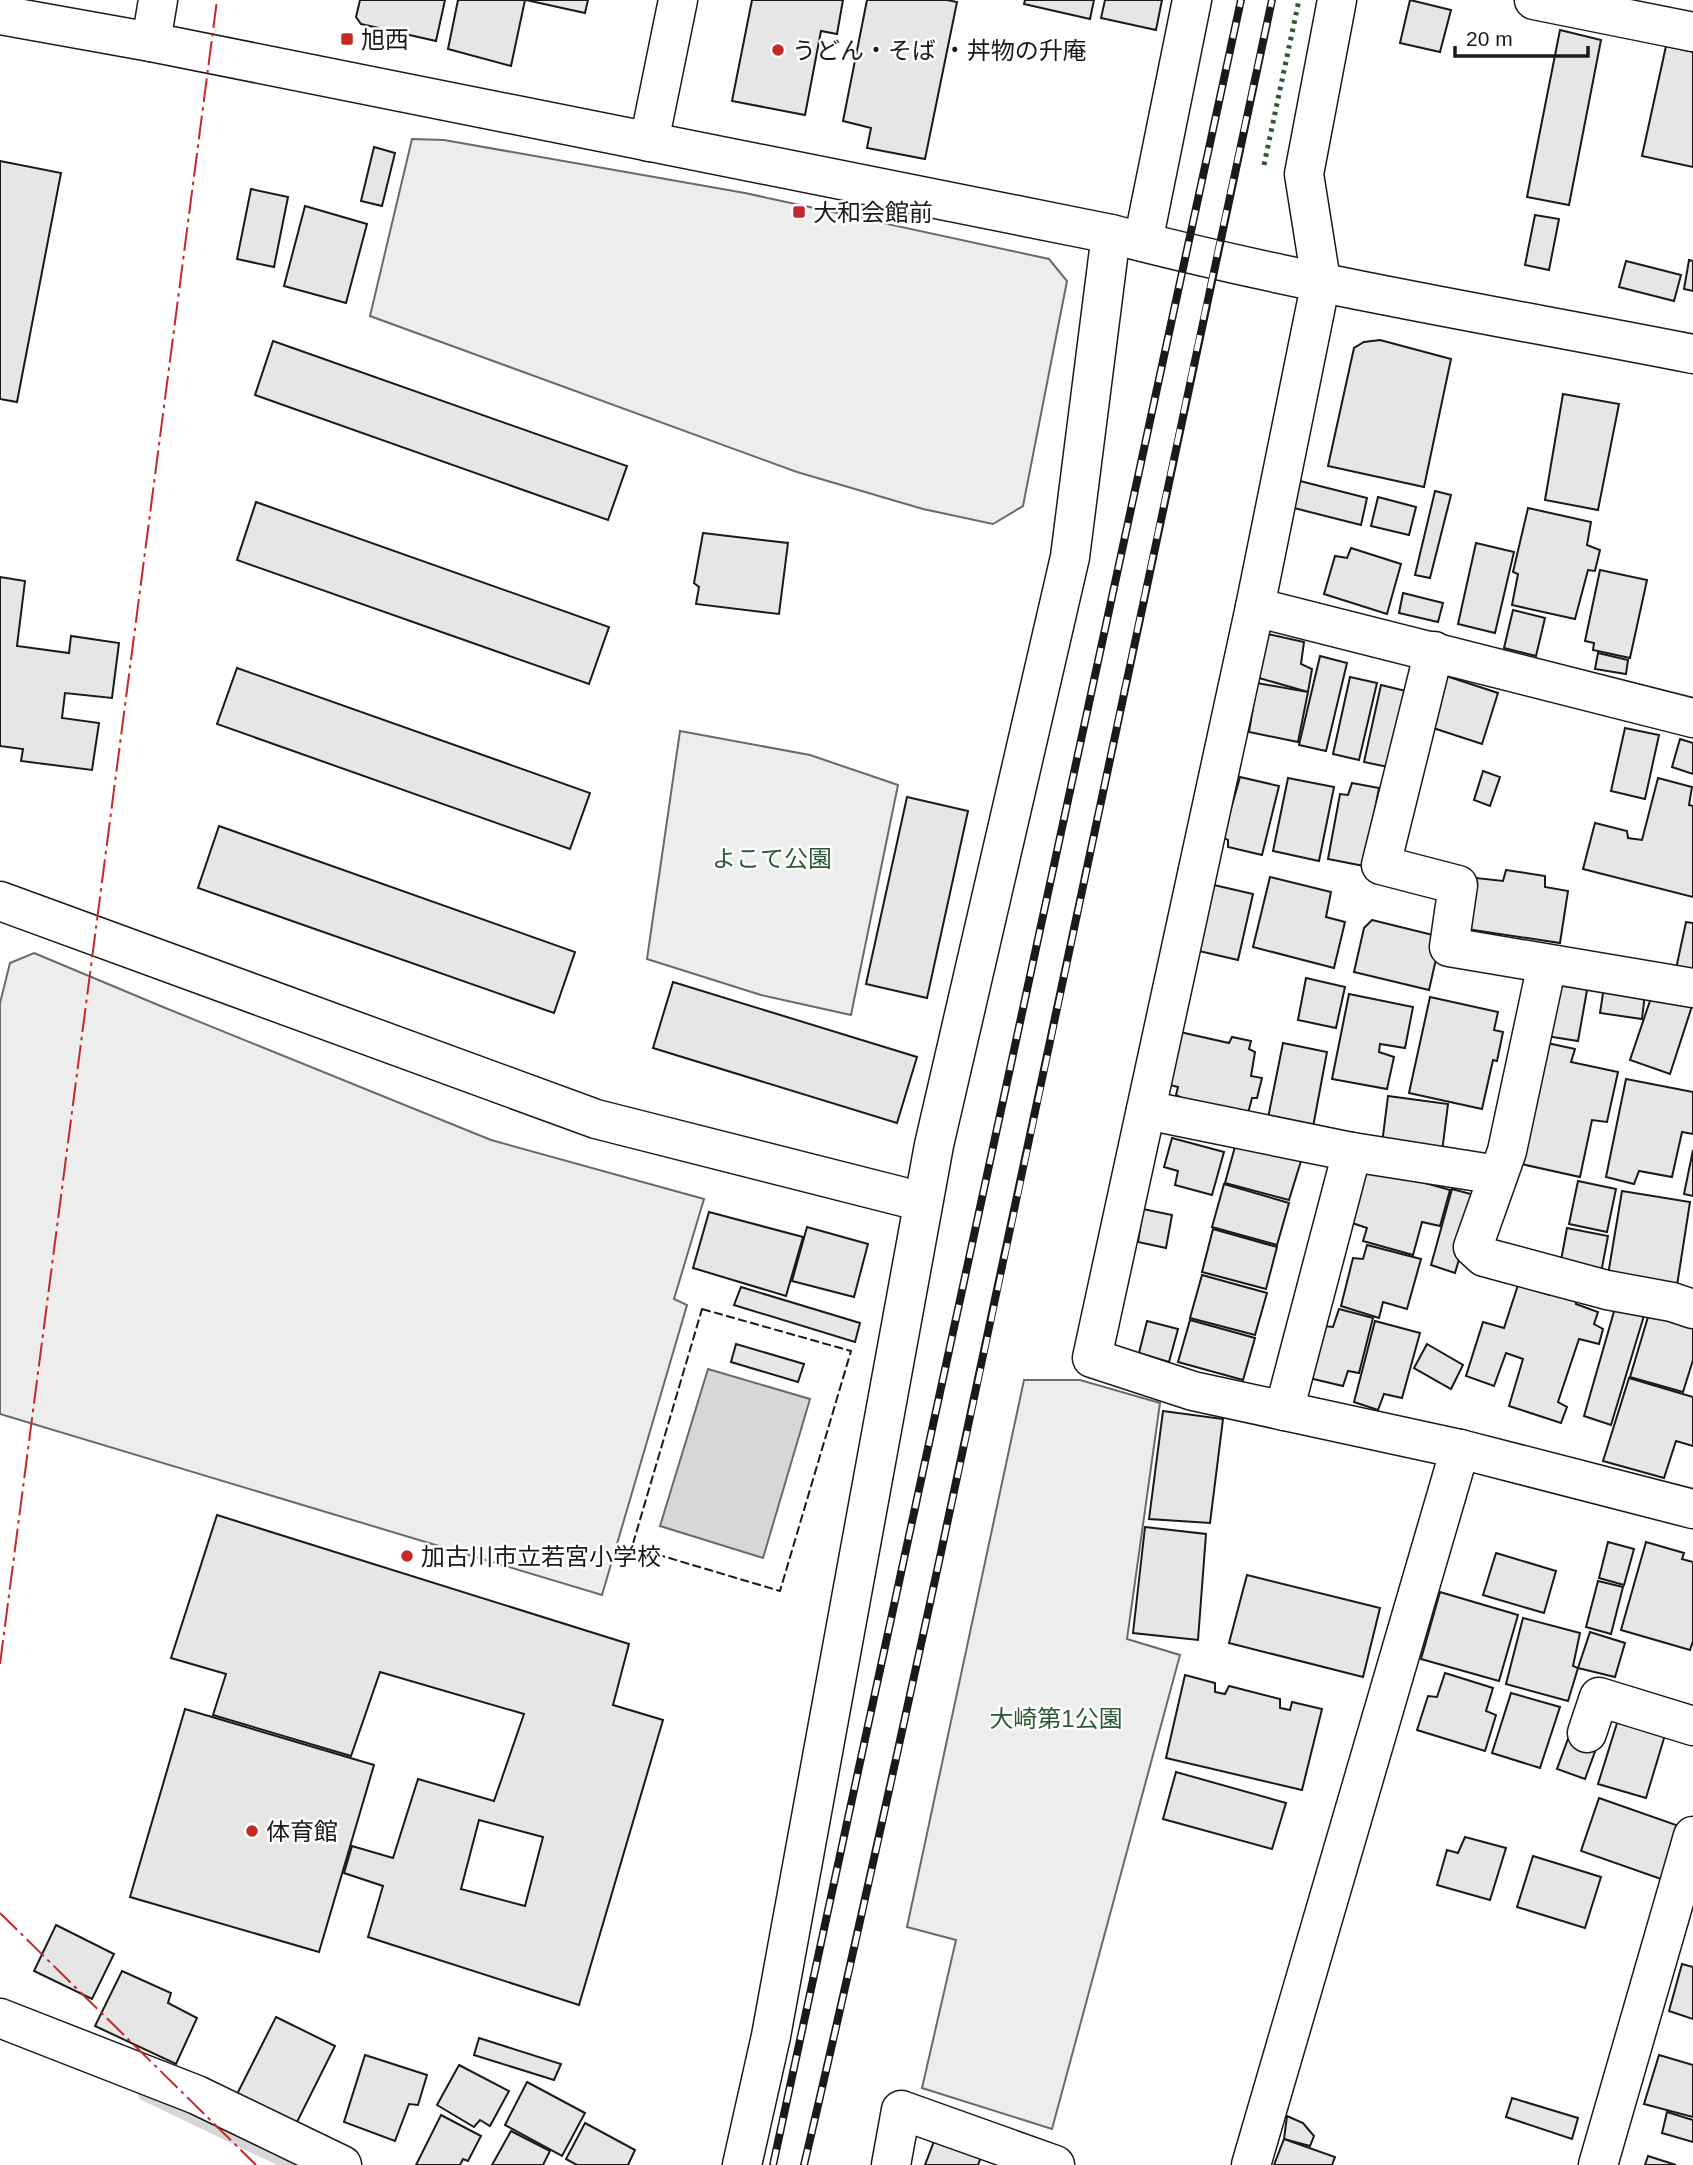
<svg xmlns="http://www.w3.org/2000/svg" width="1693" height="2165" font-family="Arial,'Noto Sans JP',sans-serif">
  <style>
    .built { fill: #ededed; stroke: #6a6a6a; stroke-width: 2 }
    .water { fill: #d7d7d7; stroke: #6a6a6a; stroke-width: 2 }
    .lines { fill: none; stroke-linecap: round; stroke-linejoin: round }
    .stream { stroke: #d7d7d7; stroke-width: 14 }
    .building { fill: #e6e6e6; stroke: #1a1a1a; stroke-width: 2; fill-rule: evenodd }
    .minor-casing { stroke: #1a1a1a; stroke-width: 41 }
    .tertiary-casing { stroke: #1a1a1a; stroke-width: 41 }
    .minor { stroke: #fff; stroke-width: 38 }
    .tertiary { stroke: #fff; stroke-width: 38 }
    .rail-casing { stroke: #1a1a1a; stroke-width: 8 }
    .rail { stroke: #fff; stroke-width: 5; stroke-dasharray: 16; stroke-linecap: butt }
    .hedge { stroke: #2b5a34; stroke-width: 5; stroke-dasharray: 3.5 5; stroke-linecap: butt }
    .fence { stroke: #1a1a1a; stroke-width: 2; stroke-dasharray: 9 3.5; stroke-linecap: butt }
    .power { stroke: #c62828; stroke-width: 2; stroke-dasharray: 24 5 3.5 5; stroke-linecap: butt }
    .poi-dot { fill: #c62828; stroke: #fff; stroke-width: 2.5 }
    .labels { text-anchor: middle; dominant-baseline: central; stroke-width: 5; stroke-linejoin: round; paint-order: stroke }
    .poi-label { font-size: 24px; fill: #1a1a1a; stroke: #fff; text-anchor: start }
    .park-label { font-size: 24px; fill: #2b5a34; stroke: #fff }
  </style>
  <rect width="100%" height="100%" fill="#fff"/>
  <g class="built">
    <path d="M412,139L444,140L745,193L1049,259L1067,281L1023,506L993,524L923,509L797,472L370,316Z"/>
    <path d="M680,731L810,755L898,785L851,1015L761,995L647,959Z"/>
    <path d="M34,953L163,1007L491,1140L704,1199L674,1299L687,1305L602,1595L0,1414V1003L10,963Z"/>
    <path d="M1024,1380H1080L1160,1403L1127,1639L1180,1655L1052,2129L922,2088L956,1940L907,1927Z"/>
  </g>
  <path class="water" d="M708,1369L810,1399L763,1558L660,1526Z"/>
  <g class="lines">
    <path class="stream" d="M145,2094L293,2165"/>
  </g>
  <g class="building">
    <path d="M360,0H445L436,41L361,24L356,17Z"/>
    <path d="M458,0H525L511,66L448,49Z"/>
    <path d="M526,0H588L585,13Z"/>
    <path d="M752,0H843L837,34L821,31L805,115L732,101Z"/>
    <path d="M867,0H947L957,2L925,159L867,148L871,128L843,121Z"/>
    <path d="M1025,0H1094L1090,19L1024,4Z"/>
    <path d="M1105,0H1162L1156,30L1101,18Z"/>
    <path d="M1410,0L1451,10L1440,52L1400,43Z"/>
    <path d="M1560,30L1601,40L1569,205L1527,197Z"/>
    <path d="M1666,46L1693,52V167L1642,156Z"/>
    <path d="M374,147L395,153L382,206L361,201Z"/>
    <path d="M0,161L61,173L17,402L0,399Z"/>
    <path d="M251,189L288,197L274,267L237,259Z"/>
    <path d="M305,206L367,224L346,303L284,286Z"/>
    <path d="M1535,215L1559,219L1549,270L1525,265Z"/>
    <path d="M1689,260L1693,261V291L1684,289Z"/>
    <path d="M1626,261L1681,275L1674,301L1619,287Z"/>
    <path d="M1380,340L1451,359L1424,487L1328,466L1354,348L1364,342Z"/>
    <path d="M273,341L627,466L608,520L255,395Z"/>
    <path d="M1563,394L1619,404L1598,510L1545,500Z"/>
    <path d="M1300,481L1367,498L1361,525L1294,508Z"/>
    <path d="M1435,491L1451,495L1430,578L1415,575Z"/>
    <path d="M1378,497L1416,507L1409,535L1371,526Z"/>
    <path d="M256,502L609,627L589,684L237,560Z"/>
    <path d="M1528,508L1591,522L1587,545L1600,550L1595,571L1588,570L1575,619L1512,605L1518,574L1513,572Z"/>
    <path d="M703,533L788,543L779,614L696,604L699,587L694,583Z"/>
    <path d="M1476,543L1514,552L1495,633L1458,624Z"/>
    <path d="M1351,548L1401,564L1387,614L1324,594L1335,556L1347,558Z"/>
    <path d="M1600,570L1647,580L1630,658L1593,650L1594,643L1585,641Z"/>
    <path d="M0,577L25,581L17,646L69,653L71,636L119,643L112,698L65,693L62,718L99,723L92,770L21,761L23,749L0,746Z"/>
    <path d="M1403,593L1443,603L1438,622L1399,613Z"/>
    <path d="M1513,610L1545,618L1536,656L1504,648Z"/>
    <path d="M1268,634L1304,642L1301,664L1312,669L1308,692L1259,678Z"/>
    <path d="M1598,653L1628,660L1626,674L1595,669Z"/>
    <path d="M1320,656L1347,663L1326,751L1299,745Z"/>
    <path d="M237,668L590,793L570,849L217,724Z"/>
    <path d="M1440,674L1498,693L1482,744L1424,725Z"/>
    <path d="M1350,677L1377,683L1359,760L1333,754Z"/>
    <path d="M1257,683L1308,692L1298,742L1249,732Z"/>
    <path d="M1381,685L1410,692L1393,768L1364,762Z"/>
    <path d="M1625,728L1659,735L1645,799L1611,791Z"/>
    <path d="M1680,739L1693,743V774L1672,767Z"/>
    <path d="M1483,771L1500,777L1490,806L1474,800Z"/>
    <path d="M1240,777L1279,786L1262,855L1228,847V840L1223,837Z"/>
    <path d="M1288,778L1334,787L1319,861L1273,851Z"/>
    <path d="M1658,778L1692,787L1689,805L1693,806V897L1583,869L1595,823L1627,831L1628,838L1642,840Z"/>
    <path d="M1352,783L1379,788L1364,866L1328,859L1340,794L1348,795Z"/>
    <path d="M907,797L968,811L927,998L866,984Z"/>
    <path d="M219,826L575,952L554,1013L198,888Z"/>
    <path d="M1506,870L1545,876V887L1568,891L1560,943L1460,928L1467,877L1503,881Z"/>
    <path d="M1270,877L1331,892L1326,917L1345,922L1334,968L1253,947Z"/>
    <path d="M1214,885L1253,894L1238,960L1199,951Z"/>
    <path d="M1372,920L1441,937L1429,990L1354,972L1364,928Z"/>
    <path d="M1686,922L1693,923V972L1676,969Z"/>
    <path d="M1551,972L1589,979L1578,1041L1540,1035Z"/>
    <path d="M1306,978L1345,987L1336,1028L1298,1020Z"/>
    <path d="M1605,980L1646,985L1642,1019L1600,1013Z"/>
    <path d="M673,982L917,1057L897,1123L653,1048Z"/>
    <path d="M1655,986L1693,1003L1670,1074L1630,1060Z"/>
    <path d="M1349,994L1413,1007L1405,1048L1380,1044L1379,1052L1394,1057L1387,1089L1332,1079Z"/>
    <path d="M1430,997L1498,1012L1494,1030L1503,1032L1497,1061L1493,1060L1482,1109L1409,1093Z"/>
    <path d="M1180,1032L1229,1043L1232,1037L1251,1041L1249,1049L1255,1052L1251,1076L1262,1078L1257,1098H1252L1247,1117L1197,1106L1176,1095L1178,1087L1170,1085Z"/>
    <path d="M1538,1041L1575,1049L1571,1062L1618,1072L1607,1122L1592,1120L1580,1177L1512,1162Z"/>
    <path d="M1283,1043L1327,1052L1313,1127L1268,1118Z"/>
    <path d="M1626,1079L1693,1092V1134L1682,1132L1672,1177L1639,1171L1634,1184L1606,1177Z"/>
    <path d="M1388,1096L1448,1104L1442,1152L1382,1144Z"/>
    <path d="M1172,1138L1224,1152L1212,1195L1175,1185L1178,1171L1164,1167Z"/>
    <path d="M1236,1143L1301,1161L1289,1200L1225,1183Z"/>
    <path d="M1693,1150V1196L1684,1194Z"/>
    <path d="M1365,1166L1450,1190L1440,1226L1422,1222L1413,1255L1363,1241L1367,1228L1349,1222Z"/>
    <path d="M1578,1181L1616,1189L1607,1232L1569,1224Z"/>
    <path d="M1224,1184L1289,1203L1277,1245L1212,1227Z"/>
    <path d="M1452,1189L1478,1196L1455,1273L1431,1265Z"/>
    <path d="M1622,1191L1690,1202L1676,1292L1607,1281Z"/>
    <path d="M1143,1209L1172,1215L1166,1248L1138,1242Z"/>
    <path d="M709,1212L803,1237L786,1296L693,1268Z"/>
    <path d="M807,1227L868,1244L854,1297L792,1281Z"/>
    <path d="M1567,1228L1608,1236L1601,1273L1560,1266Z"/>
    <path d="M1213,1229L1277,1247L1266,1289L1202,1272Z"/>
    <path d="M1367,1245L1421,1259L1407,1309L1383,1302L1379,1318L1341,1306L1353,1258L1363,1259Z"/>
    <path d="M1202,1275L1267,1293L1255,1335L1190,1318Z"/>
    <path d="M1518,1285L1550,1295L1554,1289L1577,1296L1576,1304L1598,1312L1594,1324L1603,1329L1599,1344L1579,1339L1558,1402L1567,1407L1561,1423L1509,1406L1523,1359L1506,1353L1494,1386L1466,1376L1483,1322L1504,1328Z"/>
    <path d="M741,1287L860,1323L855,1342L734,1305Z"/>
    <path d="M1617,1301L1646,1309L1611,1425L1584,1416Z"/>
    <path d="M1651,1307L1693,1319V1360L1683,1392L1630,1377Z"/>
    <path d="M1339,1309L1373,1318L1359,1373L1348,1371L1343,1386L1309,1378L1323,1326L1333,1327Z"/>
    <path d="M1190,1320L1255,1338L1243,1380L1178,1362Z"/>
    <path d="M1147,1321L1178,1329L1169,1362L1139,1353Z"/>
    <path d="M1375,1321L1420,1333L1402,1398L1384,1394L1378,1410L1354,1402Z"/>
    <path d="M736,1344L804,1364L798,1382L731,1362Z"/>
    <path d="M1427,1344L1463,1365L1451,1389L1414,1368Z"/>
    <path d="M1629,1378L1693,1397V1446L1676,1441L1664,1478L1603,1461Z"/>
    <path d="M1163,1411L1223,1419L1210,1523L1149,1519Z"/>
    <path d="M217,1515L629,1644L613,1705L663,1720L579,2005L368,1937L383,1886L344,1873L352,1846L393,1858L418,1779L494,1801L524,1714L380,1672L351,1756L213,1715L226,1674L171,1658ZM479,1820L543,1837L525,1906L461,1889Z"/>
    <path d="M1145,1527L1206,1534L1198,1640L1133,1633Z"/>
    <path d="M1608,1542L1634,1549L1624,1585L1599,1578Z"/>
    <path d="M1646,1542L1684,1553L1682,1559L1693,1562V1641L1690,1650L1621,1630Z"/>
    <path d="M1496,1553L1556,1571L1544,1613L1483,1595Z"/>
    <path d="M1247,1575L1380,1608L1363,1677L1229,1643Z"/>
    <path d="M1598,1581L1623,1587L1611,1634L1586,1627Z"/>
    <path d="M1440,1592L1518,1615L1499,1681L1421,1659Z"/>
    <path d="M1523,1618L1580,1633L1573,1666L1578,1668L1568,1701L1506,1684Z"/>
    <path d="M1590,1632L1625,1643L1615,1677L1578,1668Z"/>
    <path d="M1445,1673L1493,1688L1486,1711L1496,1715L1485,1751L1417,1730L1428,1696L1437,1697Z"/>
    <path d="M1185,1675L1215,1683V1692L1225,1694L1229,1686L1280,1699V1708L1290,1710L1292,1702L1322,1709L1302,1790L1166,1758Z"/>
    <path d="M1511,1693L1560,1707L1540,1768L1492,1753Z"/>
    <path d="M185,1709L374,1765L319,1952L130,1897Z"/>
    <path d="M1618,1720L1665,1735L1646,1798L1598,1784Z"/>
    <path d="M1569,1736L1597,1746L1585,1779L1557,1769Z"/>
    <path d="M1176,1772L1286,1803L1272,1849L1163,1819Z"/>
    <path d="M1599,1798L1679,1826L1661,1879L1581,1851Z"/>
    <path d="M1465,1837L1506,1848L1490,1900L1437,1885L1447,1850L1458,1853Z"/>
    <path d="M1533,1856L1601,1877L1585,1928L1517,1907Z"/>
    <path d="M56,1925L114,1954L92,1999L34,1971Z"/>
    <path d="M1682,1964L1693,1967V2019L1669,2011Z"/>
    <path d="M122,1971L171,1993L168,2003L197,2018L176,2064L95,2026Z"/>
    <path d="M276,2017L335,2046L292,2132L233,2102Z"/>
    <path d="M479,2038L561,2064L554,2080L474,2055Z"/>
    <path d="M365,2055L427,2075L418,2105L409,2104L395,2141L344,2122Z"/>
    <path d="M1659,2055L1693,2065V2117L1644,2104Z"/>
    <path d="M459,2065L509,2091L490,2126L480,2120L474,2127L437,2105Z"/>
    <path d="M527,2082L585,2113L562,2156L505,2125Z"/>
    <path d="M1512,2098L1578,2118L1572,2139L1506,2117Z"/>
    <path d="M1667,2112L1693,2120V2142L1662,2133Z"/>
    <path d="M441,2115L481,2136L468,2161L463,2159L460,2165H416Z"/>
    <path d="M1287,2116L1303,2123L1314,2136L1310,2146L1284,2139Z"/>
    <path d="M585,2123L635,2150L628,2165H577L566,2159Z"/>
    <path d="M511,2131L550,2151L543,2165H492Z"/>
    <path d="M936,2136L982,2154L978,2165H925Z"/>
    <path d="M1284,2139L1335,2157L1332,2165H1274Z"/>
    <path d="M1648,2156L1676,2165H1645Z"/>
  </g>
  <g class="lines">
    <g class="minor-casing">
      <g id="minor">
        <path d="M1534,0L1693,32"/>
        <path d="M151,42L158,0"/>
        <path d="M1143,242L1192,0"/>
        <path d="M1321,281L1255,607L1092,1358L1193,1391L1460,1449L1693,1509"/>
        <path d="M1255,607L1693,718"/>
        <path d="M1434,651L1381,865L1458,885L1449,947L1693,988"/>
        <path d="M0,901L596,1119L923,1202"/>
        <path d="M1547,964L1507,1151L1473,1247L1484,1257L1607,1290L1672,1302L1693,1309"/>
        <path d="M1146,1110L1352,1152L1498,1175"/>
        <path d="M1284,1411L1352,1152"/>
        <path d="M1587,1733L1599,1697L1693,1726"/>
        <path d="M0,2018L197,2095L342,2165"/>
        <path d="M891,2165L901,2110L1055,2165"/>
        <path d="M1251,2165L1460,1449"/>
        <path d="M1598,2165L1693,1836"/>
      </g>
    </g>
    <g class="tertiary-casing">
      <g id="tertiary">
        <path d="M0,15L151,42L1111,234C1302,284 1499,316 1693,354"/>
        <path d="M649,142L678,0"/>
        <path d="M1321,281L1304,174L1337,0"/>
        <path d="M742,2165L771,2036L934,1145L1070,557L1111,234"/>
      </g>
    </g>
    <use href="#minor" class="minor"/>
    <use href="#tertiary" class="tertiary"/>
    <g class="rail-casing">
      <g id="rail">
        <path d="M773,2165L1241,0"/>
        <path d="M804,2165C852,1963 896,1760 940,1557C1053,1038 1159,518 1272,0"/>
      </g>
    </g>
    <use href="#rail" class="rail"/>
    <path class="hedge" d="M1264,165L1299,0"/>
    <path class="fence" d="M702,1309L851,1351L780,1591L632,1547Z"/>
    <g class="power">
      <path d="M0,1664L217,0"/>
      <path d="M0,1913L256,2165"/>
    </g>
  </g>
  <g class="poi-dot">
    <rect x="340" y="32" width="14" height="14" rx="3.5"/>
    <circle cx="778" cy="50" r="7"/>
    <rect x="792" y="205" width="14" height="14" rx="3.5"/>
    <circle cx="407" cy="1556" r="7"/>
    <circle cx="252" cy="1831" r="7"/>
  </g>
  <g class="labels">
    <g class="poi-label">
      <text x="361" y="39">旭西</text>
      <text x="792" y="50">うどん・そば ・丼物の升庵</text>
      <text x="813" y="212">大和会館前</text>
      <text x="421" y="1556">加古川市立若宮小学校</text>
      <text x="266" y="1831">体育館</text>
    </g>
    <g class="park-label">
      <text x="772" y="858">よこて公園</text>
      <text x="1056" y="1718">大崎第1公園</text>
    </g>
  </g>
  <path d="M1455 46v10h133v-10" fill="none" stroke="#1a1a1a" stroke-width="3.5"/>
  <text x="1466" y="46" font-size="21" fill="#1a1a1a" stroke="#ffffff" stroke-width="5" paint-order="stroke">20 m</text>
</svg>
